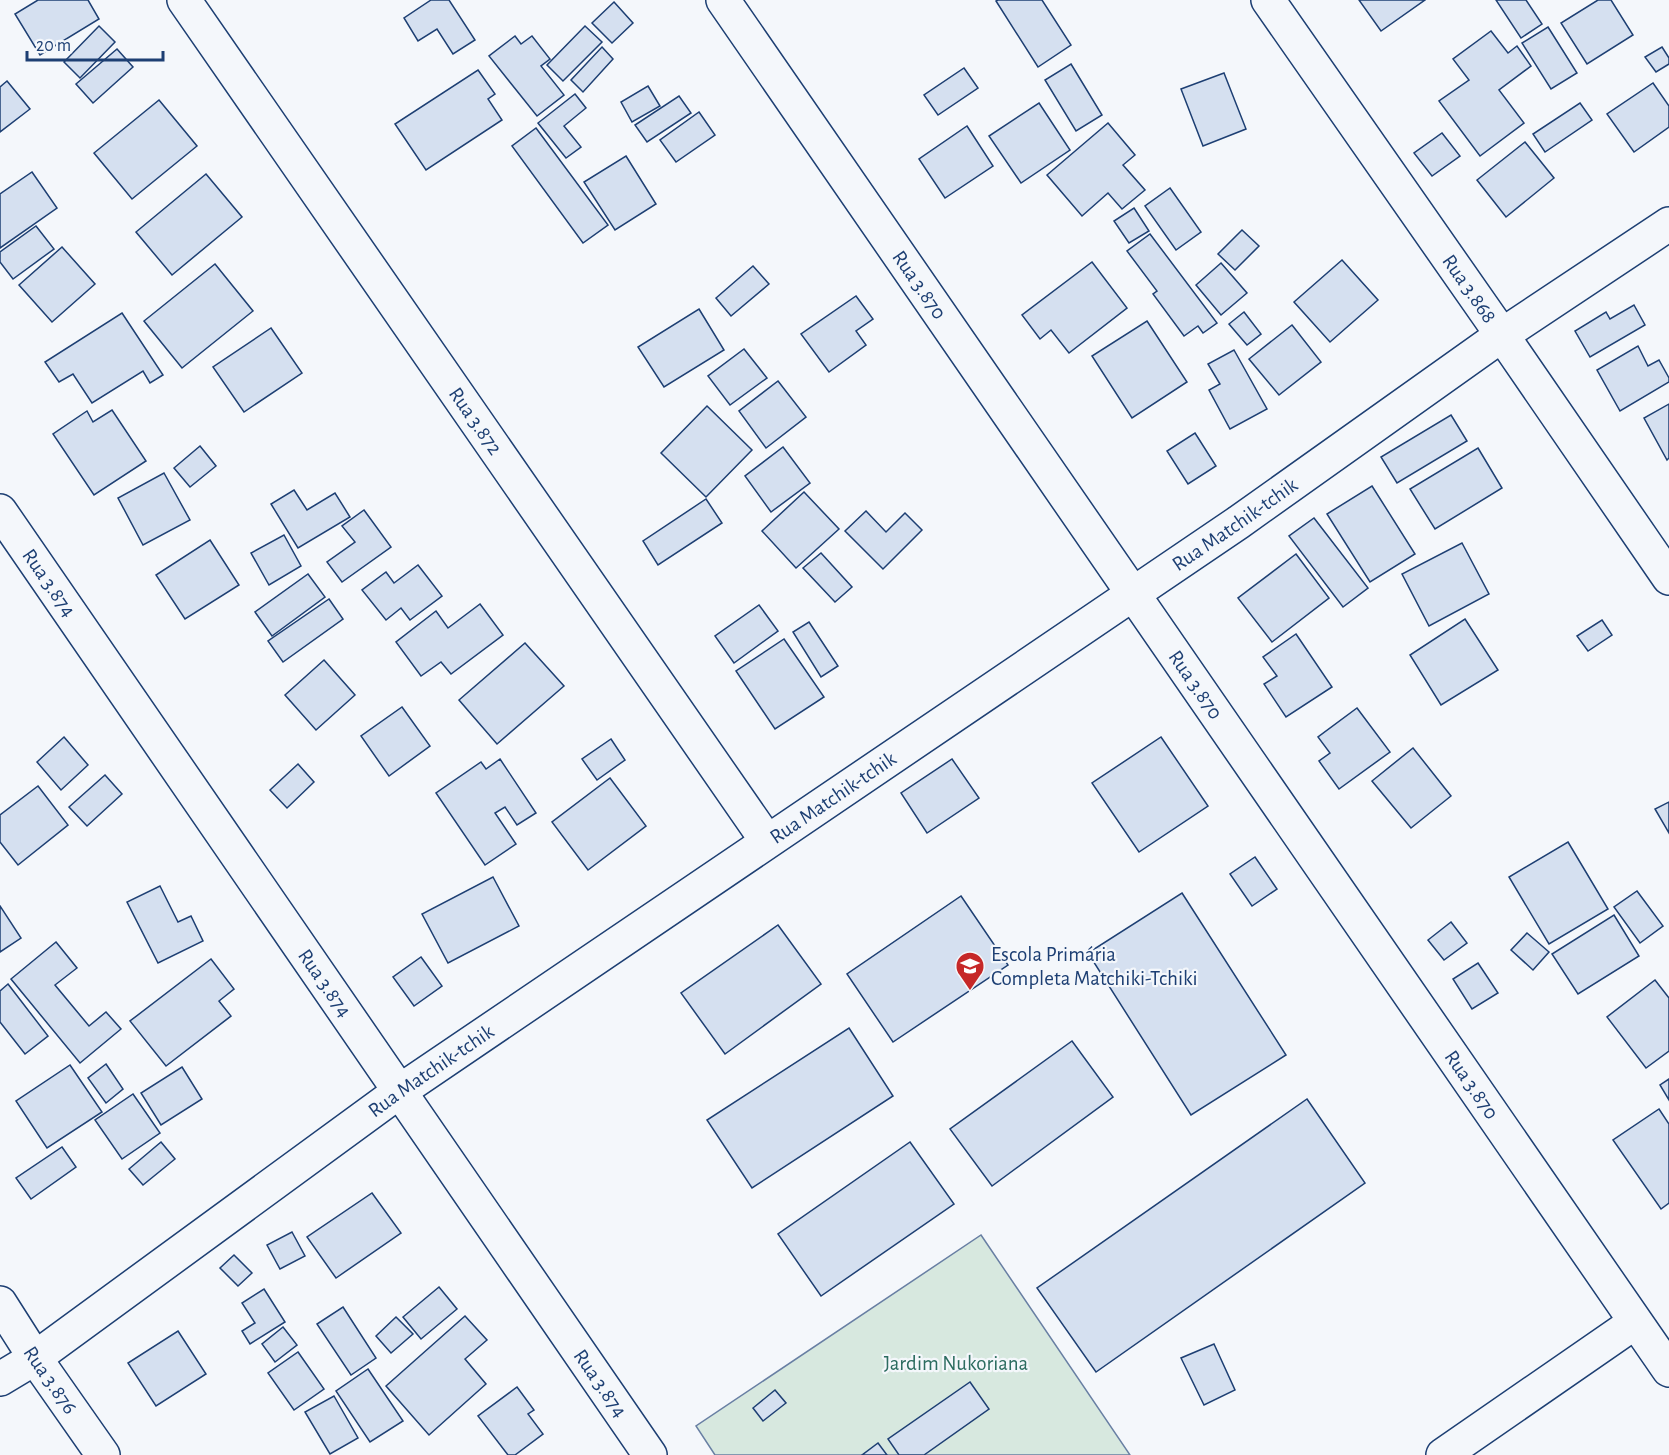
<svg xmlns="http://www.w3.org/2000/svg" width="1669" height="1455" font-family="'Alegreya Sans',sans-serif">
  <style>
    .park { fill: #d7e8df; stroke: #687fa3; stroke-width: 1.5 }
    .building { fill: #d5e0f0; stroke: #1d3f73; stroke-width: 1.5 }
    .lines { fill: none; stroke-linecap: round; stroke-linejoin: round }
    .minor-casing { stroke: #1d3f73; stroke-width: 36 }
    .minor { stroke: #f4f7fb; stroke-width: 33 }
    .labels { text-anchor: middle; dominant-baseline: central; stroke-width: 4.5; stroke-linejoin: round; paint-order: stroke }
    .street-label { font-size: 21px; fill: #1d3f73; stroke: #f4f7fb }
    .poi-label { font-size: 21px; fill: #1d3f73; stroke: #f4f7fb; text-anchor: start }
    .park-label { font-size: 21px; fill: #2c6c60; stroke: #f4f7fb }
  </style>
  <rect width="100%" height="100%" fill="#f4f7fb"/>
  <path class="park" d="M981,1235L1130,1455H715L696,1426Z"/>
  <g class="building">
    <path d="M38,0H88L99,19L40,55L15,14Z"/>
    <path d="M431,0H449L475,40L453,54L437,29L418,41L404,18Z"/>
    <path d="M998,0H1042L1071,45L1038,67L996,1Z"/>
    <path d="M1359,0H1425L1381,31Z"/>
    <path d="M1496,0H1526L1542,24L1521,38Z"/>
    <path d="M1598,0H1611L1633,35L1587,64L1561,23Z"/>
    <path d="M614,2L633,23L612,43L592,23Z"/>
    <path d="M99,26L115,42L80,78L64,62Z"/>
    <path d="M585,26L602,42L563,81L547,65Z"/>
    <path d="M1548,27L1577,73L1551,89L1522,43Z"/>
    <path d="M1491,31L1508,53L1517,46L1531,66L1499,90L1524,123L1480,156L1439,101L1469,80L1453,59Z"/>
    <path d="M515,36L521,44L532,36L550,59L541,66L564,95L537,116L489,56Z"/>
    <path d="M602,47L613,59L583,92L571,80Z"/>
    <path d="M1662,47L1669,58V64L1656,72L1645,57Z"/>
    <path d="M117,49L133,67L93,103L76,84Z"/>
    <path d="M1071,64L1102,115L1076,131L1045,80Z"/>
    <path d="M964,68L978,88L938,115L924,95Z"/>
    <path d="M478,70L495,94L488,99L502,120L426,170L395,124Z"/>
    <path d="M1224,73L1246,129L1203,146L1181,89Z"/>
    <path d="M7,81L30,109L0,132V87Z"/>
    <path d="M1653,83L1669,106V127L1634,152L1607,114Z"/>
    <path d="M648,86L660,106L632,122L621,102Z"/>
    <path d="M575,94L586,108L564,126L581,147L566,158L538,123Z"/>
    <path d="M679,96L691,113L647,142L635,125Z"/>
    <path d="M159,100L197,146L132,199L94,153Z"/>
    <path d="M1039,103L1070,150L1021,183L989,136Z"/>
    <path d="M1580,103L1592,120L1545,152L1533,134Z"/>
    <path d="M699,112L715,135L676,162L660,140Z"/>
    <path d="M1108,123L1135,155L1123,165L1145,190L1122,209L1108,193L1082,216L1047,175Z"/>
    <path d="M967,126L993,166L945,198L919,159Z"/>
    <path d="M536,128L608,225L583,243L512,146Z"/>
    <path d="M1442,133L1460,156L1432,176L1414,153Z"/>
    <path d="M1525,142L1554,178L1506,217L1477,180Z"/>
    <path d="M626,156L656,204L615,230L584,182Z"/>
    <path d="M32,172L57,208L0,248V194Z"/>
    <path d="M206,174L242,217L172,275L136,232Z"/>
    <path d="M1170,188L1201,232L1176,250L1145,206Z"/>
    <path d="M1134,208L1149,231L1129,243L1114,221Z"/>
    <path d="M36,226L54,249L13,279L0,262V252Z"/>
    <path d="M1242,230L1259,246L1235,270L1218,254Z"/>
    <path d="M1150,234L1217,323L1203,333L1198,326L1184,336L1153,294L1157,291L1127,251Z"/>
    <path d="M62,247L95,284L52,322L19,285Z"/>
    <path d="M1342,260L1378,300L1330,342L1294,302Z"/>
    <path d="M1092,262L1127,308L1069,353L1051,330L1040,339L1022,315Z"/>
    <path d="M1221,263L1247,293L1221,315L1196,285Z"/>
    <path d="M215,264L253,311L182,368L144,321Z"/>
    <path d="M753,266L769,284L731,316L716,298Z"/>
    <path d="M856,296L873,319L856,331L866,345L829,372L801,334Z"/>
    <path d="M1634,305L1645,325L1590,357L1575,331L1606,312L1610,319Z"/>
    <path d="M699,309L724,350L664,387L638,347Z"/>
    <path d="M1244,312L1261,334L1247,345L1229,324Z"/>
    <path d="M122,313L163,375L150,383L143,371L92,403L73,374L59,382L45,362Z"/>
    <path d="M1147,321L1187,382L1132,418L1092,356Z"/>
    <path d="M1292,325L1321,362L1279,395L1249,359Z"/>
    <path d="M271,328L302,373L244,412L213,367Z"/>
    <path d="M1638,346L1648,366L1659,360L1669,378V382L1620,411L1597,370Z"/>
    <path d="M744,349L767,378L730,405L708,376Z"/>
    <path d="M1234,350L1267,409L1230,429L1209,390L1220,384L1208,364Z"/>
    <path d="M778,381L806,417L766,448L739,411Z"/>
    <path d="M1669,404V458L1667,460L1644,418Z"/>
    <path d="M707,406L752,450L706,497L661,453Z"/>
    <path d="M112,410L146,461L94,495L53,434L87,411L93,422Z"/>
    <path d="M1451,415L1467,441L1397,483L1381,457Z"/>
    <path d="M1195,433L1216,466L1188,484L1167,451Z"/>
    <path d="M200,446L216,466L190,487L174,468Z"/>
    <path d="M783,447L810,483L771,512L745,476Z"/>
    <path d="M1478,448L1502,488L1435,529L1410,489Z"/>
    <path d="M164,473L190,520L143,545L118,498Z"/>
    <path d="M1372,486L1415,554L1370,582L1327,514Z"/>
    <path d="M294,490L307,510L335,493L350,517L298,548L271,504Z"/>
    <path d="M804,492L839,529L796,568L762,531Z"/>
    <path d="M706,499L722,523L658,565L643,541Z"/>
    <path d="M364,510L391,547L342,582L327,562L355,542L342,526Z"/>
    <path d="M866,511L886,532L905,513L922,530L883,569L845,531Z"/>
    <path d="M1314,518L1368,588L1343,607L1289,536Z"/>
    <path d="M284,535L301,566L269,585L251,553Z"/>
    <path d="M210,540L239,585L185,619L156,575Z"/>
    <path d="M1462,543L1489,594L1429,626L1402,574Z"/>
    <path d="M821,553L852,587L835,602L803,568Z"/>
    <path d="M1296,554L1329,598L1272,642L1238,598Z"/>
    <path d="M418,565L442,596L410,620L401,608L386,620L362,590L386,572L394,583Z"/>
    <path d="M308,574L325,597L272,636L255,612Z"/>
    <path d="M329,599L343,619L283,662L268,641Z"/>
    <path d="M480,604L503,635L451,674L441,662L421,676L396,642L436,611L448,628Z"/>
    <path d="M759,605L778,631L734,663L715,636Z"/>
    <path d="M1465,619L1498,670L1441,705L1410,655Z"/>
    <path d="M1602,620L1612,635L1588,651L1577,636Z"/>
    <path d="M809,622L838,666L821,677L793,632Z"/>
    <path d="M1296,634L1332,687L1286,717L1264,684L1277,676L1263,657Z"/>
    <path d="M784,639L824,697L775,729L736,671Z"/>
    <path d="M525,643L564,686L497,744L459,700Z"/>
    <path d="M324,660L355,695L316,730L285,695Z"/>
    <path d="M402,707L430,746L389,776L361,736Z"/>
    <path d="M1357,708L1390,752L1339,789L1319,761L1330,753L1318,737Z"/>
    <path d="M64,737L88,765L61,790L37,762Z"/>
    <path d="M1161,737L1208,806L1139,852L1092,783Z"/>
    <path d="M611,739L625,760L597,780L582,759Z"/>
    <path d="M1413,748L1451,796L1411,828L1372,781Z"/>
    <path d="M500,759L536,813L517,825L505,807L495,813L516,844L485,865L436,793L481,762L486,769Z"/>
    <path d="M952,759L979,798L927,833L901,793Z"/>
    <path d="M298,764L314,782L287,808L270,790Z"/>
    <path d="M105,775L122,794L87,826L69,807Z"/>
    <path d="M610,778L646,826L588,870L552,822Z"/>
    <path d="M38,786L68,825L18,865L0,842V815Z"/>
    <path d="M1669,802V833L1655,809Z"/>
    <path d="M1568,842L1608,909L1549,944L1509,877Z"/>
    <path d="M1255,857L1277,889L1252,906L1230,874Z"/>
    <path d="M493,877L519,926L448,963L422,914Z"/>
    <path d="M160,886L178,922L191,916L203,941L158,963L127,902Z"/>
    <path d="M1637,891L1663,926L1640,943L1614,907Z"/>
    <path d="M1182,893L1286,1055L1191,1115L1088,953Z"/>
    <path d="M961,896L1008,965L893,1042L847,974Z"/>
    <path d="M0,906L21,938L0,952Z"/>
    <path d="M1614,915L1639,956L1578,994L1552,954Z"/>
    <path d="M1451,922L1467,943L1444,960L1428,940Z"/>
    <path d="M778,925L821,984L725,1054L681,993Z"/>
    <path d="M1527,933L1549,952L1533,970L1511,950Z"/>
    <path d="M56,942L77,968L55,985L89,1026L106,1012L121,1029L80,1063L11,979Z"/>
    <path d="M421,957L442,986L414,1006L393,977Z"/>
    <path d="M211,959L234,989L219,1001L231,1016L166,1066L130,1021Z"/>
    <path d="M1478,963L1498,993L1472,1009L1453,979Z"/>
    <path d="M1655,980L1669,998V1051L1646,1068L1607,1017Z"/>
    <path d="M8,984L48,1036L25,1054L0,1022V991Z"/>
    <path d="M849,1028L893,1096L752,1188L707,1120Z"/>
    <path d="M1072,1041L1113,1097L992,1186L950,1129Z"/>
    <path d="M106,1064L123,1089L106,1103L88,1078Z"/>
    <path d="M70,1065L102,1112L47,1148L16,1101Z"/>
    <path d="M182,1067L202,1099L161,1125L141,1093Z"/>
    <path d="M1669,1079V1100L1660,1085Z"/>
    <path d="M133,1094L160,1133L122,1159L95,1120Z"/>
    <path d="M1307,1099L1365,1183L1096,1372L1037,1288Z"/>
    <path d="M1659,1109L1669,1124V1203L1661,1209L1613,1140Z"/>
    <path d="M161,1142L175,1159L143,1185L129,1169Z"/>
    <path d="M910,1142L954,1204L821,1296L778,1234Z"/>
    <path d="M62,1147L76,1167L31,1199L16,1178Z"/>
    <path d="M372,1193L401,1233L336,1278L307,1237Z"/>
    <path d="M292,1232L305,1256L280,1269L267,1245Z"/>
    <path d="M234,1255L252,1273L238,1286L220,1268Z"/>
    <path d="M439,1287L457,1309L421,1339L403,1317Z"/>
    <path d="M264,1289L285,1322L250,1344L242,1331L255,1323L242,1303Z"/>
    <path d="M343,1307L376,1358L351,1375L317,1324Z"/>
    <path d="M465,1316L487,1340L465,1359L486,1384L429,1435L386,1386Z"/>
    <path d="M396,1317L413,1334L391,1353L376,1336Z"/>
    <path d="M283,1327L297,1345L275,1362L262,1344Z"/>
    <path d="M178,1331L206,1374L156,1406L128,1363Z"/>
    <path d="M1214,1344L1235,1390L1204,1405L1181,1358Z"/>
    <path d="M298,1352L324,1389L294,1410L268,1373Z"/>
    <path d="M368,1369L403,1421L370,1442L336,1391Z"/>
    <path d="M970,1382L989,1409L924,1455H899L888,1439Z"/>
    <path d="M517,1387L534,1410L528,1414L543,1434L515,1455H508L478,1416Z"/>
    <path d="M775,1390L786,1403L763,1421L753,1408Z"/>
    <path d="M334,1396L358,1438L330,1454L305,1412Z"/>
    <path d="M878,1443L887,1455H862Z"/>
  </g>
  <g class="lines">
    <g class="minor-casing">
      <g id="minor">
        <path id="s1" d="M184,0L767,841"/>
        <path id="s2" d="M723,0L1669,1370"/>
        <path id="s3" d="M1268,0L1502,335L1669,578"/>
        <path id="s4" d="M0,511L650,1455"/>
        <path id="s5" d="M0,1303L35,1358L103,1455"/>
        <path id="s6" d="M0,1379L35,1358L400,1091L1239,522L1502,335L1669,224"/>
        <path d="M1443,1455L1634,1323"/>
      </g>
    </g>
    <use href="#minor" class="minor"/>
  </g>
  <defs>
    <g id="school-pin" transform="scale(1.5)"><path d="M0 17L-7.5 6A9.5 9.5 0 1 1 7.5 6Z" fill="#c62828" stroke="#f4f7fb"/><path d="M0-5L7-2L0 1L-7-2ZM-4 1L0 2.5L4 1V4Q0 6-4 4Z" fill="#fff"/></g>
  </defs>
  <g fill-rule="evenodd">
    <use href="#school-pin" x="970" y="966"/>
  </g>
  <g class="labels">
    <g class="street-label">
      <text stroke="none"><textPath href="#s2" startOffset="346">Rua 3.870</textPath></text>
      <text stroke="none"><textPath href="#s3" startOffset="352">Rua 3.868</textPath></text>
      <text stroke="none"><textPath href="#s1" startOffset="512">Rua 3.872</textPath></text>
      <text stroke="none"><textPath href="#s6" startOffset="1502">Rua Matchik-tchik</textPath></text>
      <text stroke="none"><textPath href="#s4" startOffset="87">Rua 3.874</textPath></text>
      <text stroke="none"><textPath href="#s2" startOffset="832">Rua 3.870</textPath></text>
      <text stroke="none"><textPath href="#s6" startOffset="1016">Rua Matchik-tchik</textPath></text>
      <text stroke="none"><textPath href="#s4" startOffset="573">Rua 3.874</textPath></text>
      <text stroke="none"><textPath href="#s6" startOffset="530">Rua Matchik-tchik</textPath></text>
      <text stroke="none"><textPath href="#s2" startOffset="1318">Rua 3.870</textPath></text>
      <text stroke="none"><textPath href="#s5" startOffset="92">Rua 3.876</textPath></text>
      <text stroke="none"><textPath href="#s4" startOffset="1059">Rua 3.874</textPath></text>
    </g>
    <g class="poi-label">
      <text x="991" y="954">Escola Primária<tspan x="991" dy="24">Completa Matchiki-Tchiki</tspan></text>
    </g>
    <g class="park-label">
      <text x="956" y="1363">Jardim Nukoriana</text>
    </g>
  </g>
  <path d="M27 51v9h136v-9" fill="none" stroke="#1d3f73" stroke-width="3"/>
  <text x="36" y="51" font-size="18" fill="#1d3f73" stroke="#f4f7fb" stroke-width="4.5" paint-order="stroke">20 m</text>
</svg>
